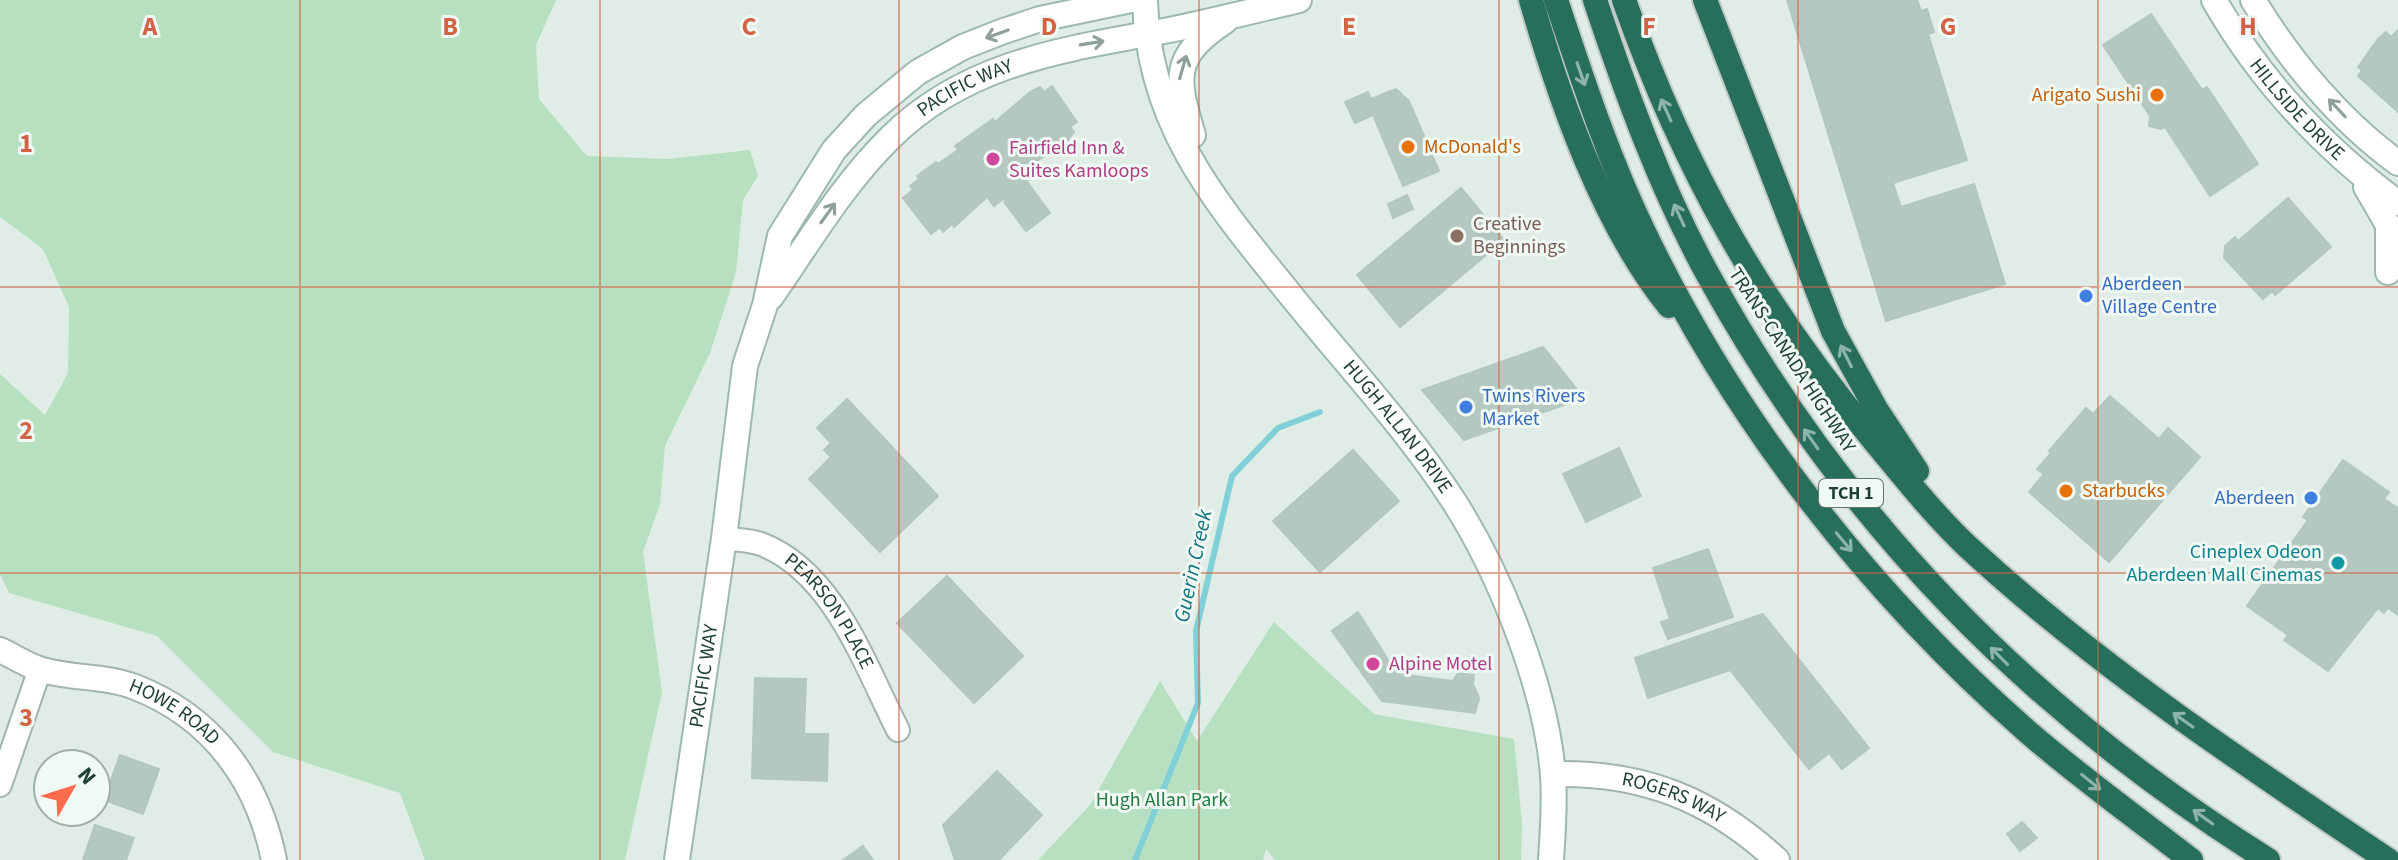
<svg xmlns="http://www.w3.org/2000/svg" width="2398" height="860" font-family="'Source Sans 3',sans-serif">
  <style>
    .green { fill: #b6e0bf }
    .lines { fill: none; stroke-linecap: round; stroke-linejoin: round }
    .stream { stroke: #81d0d8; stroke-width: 6 }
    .building { fill: #b5c8bf; stroke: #b2c7bd; stroke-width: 2 }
    .minor-casing { stroke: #a2b5ad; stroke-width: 26 }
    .tertiary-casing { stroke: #a2b5ad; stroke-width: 28 }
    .secondary-casing { stroke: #9db9ae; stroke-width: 28 }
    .motorway-casing { stroke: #c0c9c6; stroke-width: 28 }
    .minor { stroke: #fff; stroke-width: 22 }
    .tertiary { stroke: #fff; stroke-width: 24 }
    .secondary { stroke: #fff; stroke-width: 24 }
    .motorway { stroke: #276e5b; stroke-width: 24 }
    .oneway { stroke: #8f9f9a }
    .oneway2 { stroke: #8cb4a8 }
    .grid { fill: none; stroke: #d26346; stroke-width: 2; stroke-opacity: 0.55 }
    .food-dot { fill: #e8710a; stroke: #f1f9f4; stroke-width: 3 }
    .hotel-dot { fill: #d1479c; stroke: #f1f9f4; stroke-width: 3 }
    .education-dot { fill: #8d6e63; stroke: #f1f9f4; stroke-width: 3 }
    .shop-dot { fill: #3f7fe0; stroke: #f1f9f4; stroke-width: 3 }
    .culture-dot { fill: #0f9aa8; stroke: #f1f9f4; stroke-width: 3 }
    .labels { text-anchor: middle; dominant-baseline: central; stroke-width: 6; stroke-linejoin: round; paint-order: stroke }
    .shield { fill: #f1f9f4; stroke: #5e776e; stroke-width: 2 }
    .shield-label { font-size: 18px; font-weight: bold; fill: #1f3f34 }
    .street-label { font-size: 20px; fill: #1f3f34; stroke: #f1f9f4 }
    .food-label { font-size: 20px; fill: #c56008; stroke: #f1f9f4; text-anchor: start }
    .hotel-label { font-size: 20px; fill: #b23c85; stroke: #f1f9f4; text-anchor: start }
    .education-label { font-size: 20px; fill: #785e54; stroke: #f1f9f4; text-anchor: start }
    .shop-label { font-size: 20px; fill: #366cbe; stroke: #f1f9f4; text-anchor: start }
    .culture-label { font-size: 20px; fill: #0d838f; stroke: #f1f9f4; text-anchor: end }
    .park-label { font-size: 20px; fill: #247a40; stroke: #f1f9f4 }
    .water-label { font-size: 22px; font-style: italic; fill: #127581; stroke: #f1f9f4 }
    .grid-label { font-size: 26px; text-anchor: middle; font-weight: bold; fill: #d26346; stroke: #f1f9f4; stroke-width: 6; stroke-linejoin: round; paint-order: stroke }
  </style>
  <rect width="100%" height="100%" fill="#e0ede6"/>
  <g class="green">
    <path d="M0,0H556L536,45L539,99L587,156L668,159L750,150L758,176L743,200L736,272L710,353L665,446L660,504L643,552L662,692L625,860H425L400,793L273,752L157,636L9,593L0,574V374L45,415L68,373L69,307L43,249L0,217Z"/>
    <path d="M1274,622L1374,714L1514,739L1522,823L1521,860H1275L1266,849L1263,860H1038L1090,805L1160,681L1197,741Z"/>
  </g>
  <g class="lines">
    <path class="stream" d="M1135,860L1198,703L1196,631L1232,476L1278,428L1320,412"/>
  </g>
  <g class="building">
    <path d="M1787,0H1917L1921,11L1927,9L1934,32L1928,34L1967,160L1893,183L1901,207L1974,184L2005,284L1886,321Z"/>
    <path d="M2151,14L2202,90L2207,87L2258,164L2210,196L2165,127L2161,129L2149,126L2150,116L2103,45Z"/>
    <path d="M2397,31L2398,32V112L2358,76L2362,70L2358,67L2378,39L2386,32L2391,37Z"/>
    <path d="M1052,86L1077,122L1070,127L1074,132L1068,140L1030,166L1036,174L1023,184L1028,183L1050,213L1026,231L1004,202L1008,195L994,206L987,197L954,227L952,224L943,232L940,227L931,234L903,198L913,190L910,186L919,179L917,176L936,162L938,164L958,150L955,146L993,119L995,122L1030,92L1040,87L1044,92Z"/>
    <path d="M1396,89L1409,101L1439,171L1403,186L1373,115L1355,123L1345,102L1368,92L1371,99Z"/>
    <path d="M1461,188L1504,240L1400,327L1357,275Z"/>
    <path d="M1407,195L1413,209L1393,218L1388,204Z"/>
    <path d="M2288,198L2331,247L2275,295L2272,291L2263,299L2224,258L2225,246L2235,237L2238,241Z"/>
    <path d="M1543,347L1584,398L1464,440L1422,390Z"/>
    <path d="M2110,396L2159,439L2168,428L2200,457L2109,562L2029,492L2044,474L2037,469L2051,453L2049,451L2086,408L2093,414Z"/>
    <path d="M847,399L938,496L880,552L809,479L831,457L824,450L831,443L817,428Z"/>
    <path d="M1619,448L1641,496L1586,522L1563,474Z"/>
    <path d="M1353,450L1399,501L1320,572L1273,521Z"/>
    <path d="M2343,460L2389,492L2384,499L2398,508V615L2388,608L2384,613L2378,608L2328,671L2284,640L2288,635L2247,606L2308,520L2303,517Z"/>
    <path d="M1708,549L1733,617L1668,639L1661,622L1670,619L1653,568Z"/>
    <path d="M947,576L1023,656L974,703L897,623Z"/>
    <path d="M1358,612L1397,674L1453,681L1458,673L1474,675L1473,684L1479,698L1475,713L1382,701L1332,631Z"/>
    <path d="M1763,614L1869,748L1842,769L1829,753L1809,769L1730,670L1648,698L1635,658Z"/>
    <path d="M755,678L806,679L804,734H828L827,781L752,778Z"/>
    <path d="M120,755L159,769L143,814L104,800Z"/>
    <path d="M997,771L1042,815L999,860H955L943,825Z"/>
    <path d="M2022,822L2037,838L2020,851L2007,834Z"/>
    <path d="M95,825L134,838L126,860H83Z"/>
    <path d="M863,846L873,860H843Z"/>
  </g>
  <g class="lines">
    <g class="minor-casing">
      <g id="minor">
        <path id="s1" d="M724,538C736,540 750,540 761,544C834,572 865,666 898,730"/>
        <path d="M0,785L40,669"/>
      </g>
    </g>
    <g class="tertiary-casing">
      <g id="tertiary">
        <path id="s2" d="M0,650C13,656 25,664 39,669C69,679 104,675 135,687C212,717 258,780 274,860"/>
        <path id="s3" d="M1553,774C1643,772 1711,799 1777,860"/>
      </g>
    </g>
    <g class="secondary-casing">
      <g id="secondary">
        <path id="s4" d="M1145,0C1148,127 1218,205 1293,298C1347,365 1408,430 1455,503C1501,576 1546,688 1553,775C1555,803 1553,832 1551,860"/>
        <path id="s5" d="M2214,0C2261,82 2322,147 2398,203"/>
        <path d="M2253,0C2290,61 2340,121 2398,163"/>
        <path d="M1193,135C1176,78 1171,57 1225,21"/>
        <path d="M2366,187L2388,225V272"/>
        <path id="s6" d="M771,297C809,242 843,184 891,137C968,61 1068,49 1169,30C1213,21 1256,10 1299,0"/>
        <path id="s7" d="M677,860L724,538L745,366L765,305L780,236L834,150L866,115L918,72L963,47L1001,32L1040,19L1131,0"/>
      </g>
    </g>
    <g class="motorway-casing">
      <g id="motorway">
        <path d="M1531,0C1560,101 1603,224 1669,306"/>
        <path d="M1556,0C1582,78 1608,158 1644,232C1735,422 1871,595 2029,733C2081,778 2137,818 2191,860"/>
        <path d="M1595,0C1626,93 1660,187 1707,273C1844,522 2028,709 2268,860"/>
        <path d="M1624,0C1684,170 1760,304 1876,443C1905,478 1934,515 1968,547C2097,666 2243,763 2388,860"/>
        <path d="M1705,0L1833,331L1876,409L1917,471"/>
      </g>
    </g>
    <use href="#minor" class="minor"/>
    <use href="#tertiary" class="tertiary"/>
    <use href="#secondary" class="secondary"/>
    <use href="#motorway" class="motorway"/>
  </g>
  <defs><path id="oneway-shaft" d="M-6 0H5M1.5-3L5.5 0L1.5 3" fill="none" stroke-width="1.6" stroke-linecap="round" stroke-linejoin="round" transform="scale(2)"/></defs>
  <g class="oneway">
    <use href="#oneway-shaft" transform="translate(997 34) rotate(160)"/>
    <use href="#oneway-shaft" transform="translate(1092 43) rotate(-9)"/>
    <use href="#oneway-shaft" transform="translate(1183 67) rotate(-74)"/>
    <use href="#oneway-shaft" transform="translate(2337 108) rotate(-133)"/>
    <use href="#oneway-shaft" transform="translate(828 213) rotate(-54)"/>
  </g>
  <g class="oneway2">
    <use href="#oneway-shaft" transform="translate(1581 74) rotate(71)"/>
    <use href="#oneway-shaft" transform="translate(1666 110) rotate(-114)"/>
    <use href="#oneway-shaft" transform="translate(1679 215) rotate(-115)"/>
    <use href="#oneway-shaft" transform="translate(1846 356) rotate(-117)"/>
    <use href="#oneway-shaft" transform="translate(1811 439) rotate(-125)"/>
    <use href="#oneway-shaft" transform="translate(1844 542) rotate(50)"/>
    <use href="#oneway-shaft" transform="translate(1999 656) rotate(-135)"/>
    <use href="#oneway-shaft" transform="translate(2183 720) rotate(-144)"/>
    <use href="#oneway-shaft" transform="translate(2091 782) rotate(39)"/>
    <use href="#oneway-shaft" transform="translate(2203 817) rotate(-144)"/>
  </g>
  <path class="grid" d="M300,0V860M600,0V860M899,0V860M1199,0V860M1499,0V860M1798,0V860M2098,0V860M0,287H2398M0,573H2398"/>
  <g class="food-dot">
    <circle cx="2157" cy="95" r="8"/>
    <circle cx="1408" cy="147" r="8"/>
    <circle cx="2066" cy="491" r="8"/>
  </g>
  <g class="hotel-dot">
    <circle cx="993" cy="159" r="8"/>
    <circle cx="1373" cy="664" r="8"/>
  </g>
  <circle class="education-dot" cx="1457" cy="236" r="8"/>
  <g class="shop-dot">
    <circle cx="2086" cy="296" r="8"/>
    <circle cx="1466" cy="407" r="8"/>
    <circle cx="2311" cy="498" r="8"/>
  </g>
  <circle class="culture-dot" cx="2338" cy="563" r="8"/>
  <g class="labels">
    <rect class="shield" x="1819" y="479" width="64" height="28" rx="6"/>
    <g class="shield-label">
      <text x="1851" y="493">TCH 1</text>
    </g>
    <g class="street-label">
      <text stroke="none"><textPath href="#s6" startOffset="290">PACIFIC WAY</textPath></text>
      <text stroke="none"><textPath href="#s5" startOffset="138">HILLSIDE DRIVE</textPath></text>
      <text transform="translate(1792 360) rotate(57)">TRANS-CANADA HIGHWAY</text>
      <text stroke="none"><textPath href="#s4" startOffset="506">HUGH ALLAN DRIVE</textPath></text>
      <text stroke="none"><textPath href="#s1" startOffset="136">PEARSON PLACE</textPath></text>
      <text stroke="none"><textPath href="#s7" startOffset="186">PACIFIC WAY</textPath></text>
      <text stroke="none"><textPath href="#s2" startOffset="188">HOWE ROAD</textPath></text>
      <text stroke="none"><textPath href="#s3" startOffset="124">ROGERS WAY</textPath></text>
    </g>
    <g class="food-label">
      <text x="2141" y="95" text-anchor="end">Arigato Sushi</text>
      <text x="1424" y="147">McDonald's</text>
      <text x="2082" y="491">Starbucks</text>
    </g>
    <g class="hotel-label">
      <text x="1009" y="148">Fairfield Inn &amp;<tspan x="1009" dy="23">Suites Kamloops</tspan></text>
      <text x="1389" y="664">Alpine Motel</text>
    </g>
    <g class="education-label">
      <text x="1473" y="224">Creative<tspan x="1473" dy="23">Beginnings</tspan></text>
    </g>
    <g class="shop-label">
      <text x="2102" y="284">Aberdeen<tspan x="2102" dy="23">Village Centre</tspan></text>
      <text x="1482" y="396">Twins Rivers<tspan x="1482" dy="23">Market</tspan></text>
      <text x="2295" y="498" text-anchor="end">Aberdeen</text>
    </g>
    <g class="culture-label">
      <text x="2322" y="552">Cineplex Odeon<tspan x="2322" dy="23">Aberdeen Mall Cinemas</tspan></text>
    </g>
    <g class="park-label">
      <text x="1162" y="800">Hugh Allan Park</text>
    </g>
    <g class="water-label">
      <text transform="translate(1193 566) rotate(-78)">Guerin Creek</text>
    </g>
  </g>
  <g class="grid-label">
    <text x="150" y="35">A</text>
    <text x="450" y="35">B</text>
    <text x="749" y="35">C</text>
    <text x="1049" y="35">D</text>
    <text x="1349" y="35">E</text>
    <text x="1649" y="35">F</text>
    <text x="1948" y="35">G</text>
    <text x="2248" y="35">H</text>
    <text x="26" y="152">1</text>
    <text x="26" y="439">2</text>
    <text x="26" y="726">3</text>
  </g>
  <g transform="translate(72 788) rotate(51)"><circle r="38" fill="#f1f9f4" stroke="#9dafa7" stroke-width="2"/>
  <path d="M0-6L14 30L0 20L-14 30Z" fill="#ff6c4b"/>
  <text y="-12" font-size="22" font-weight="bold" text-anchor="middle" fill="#1f3f34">N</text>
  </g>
</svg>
